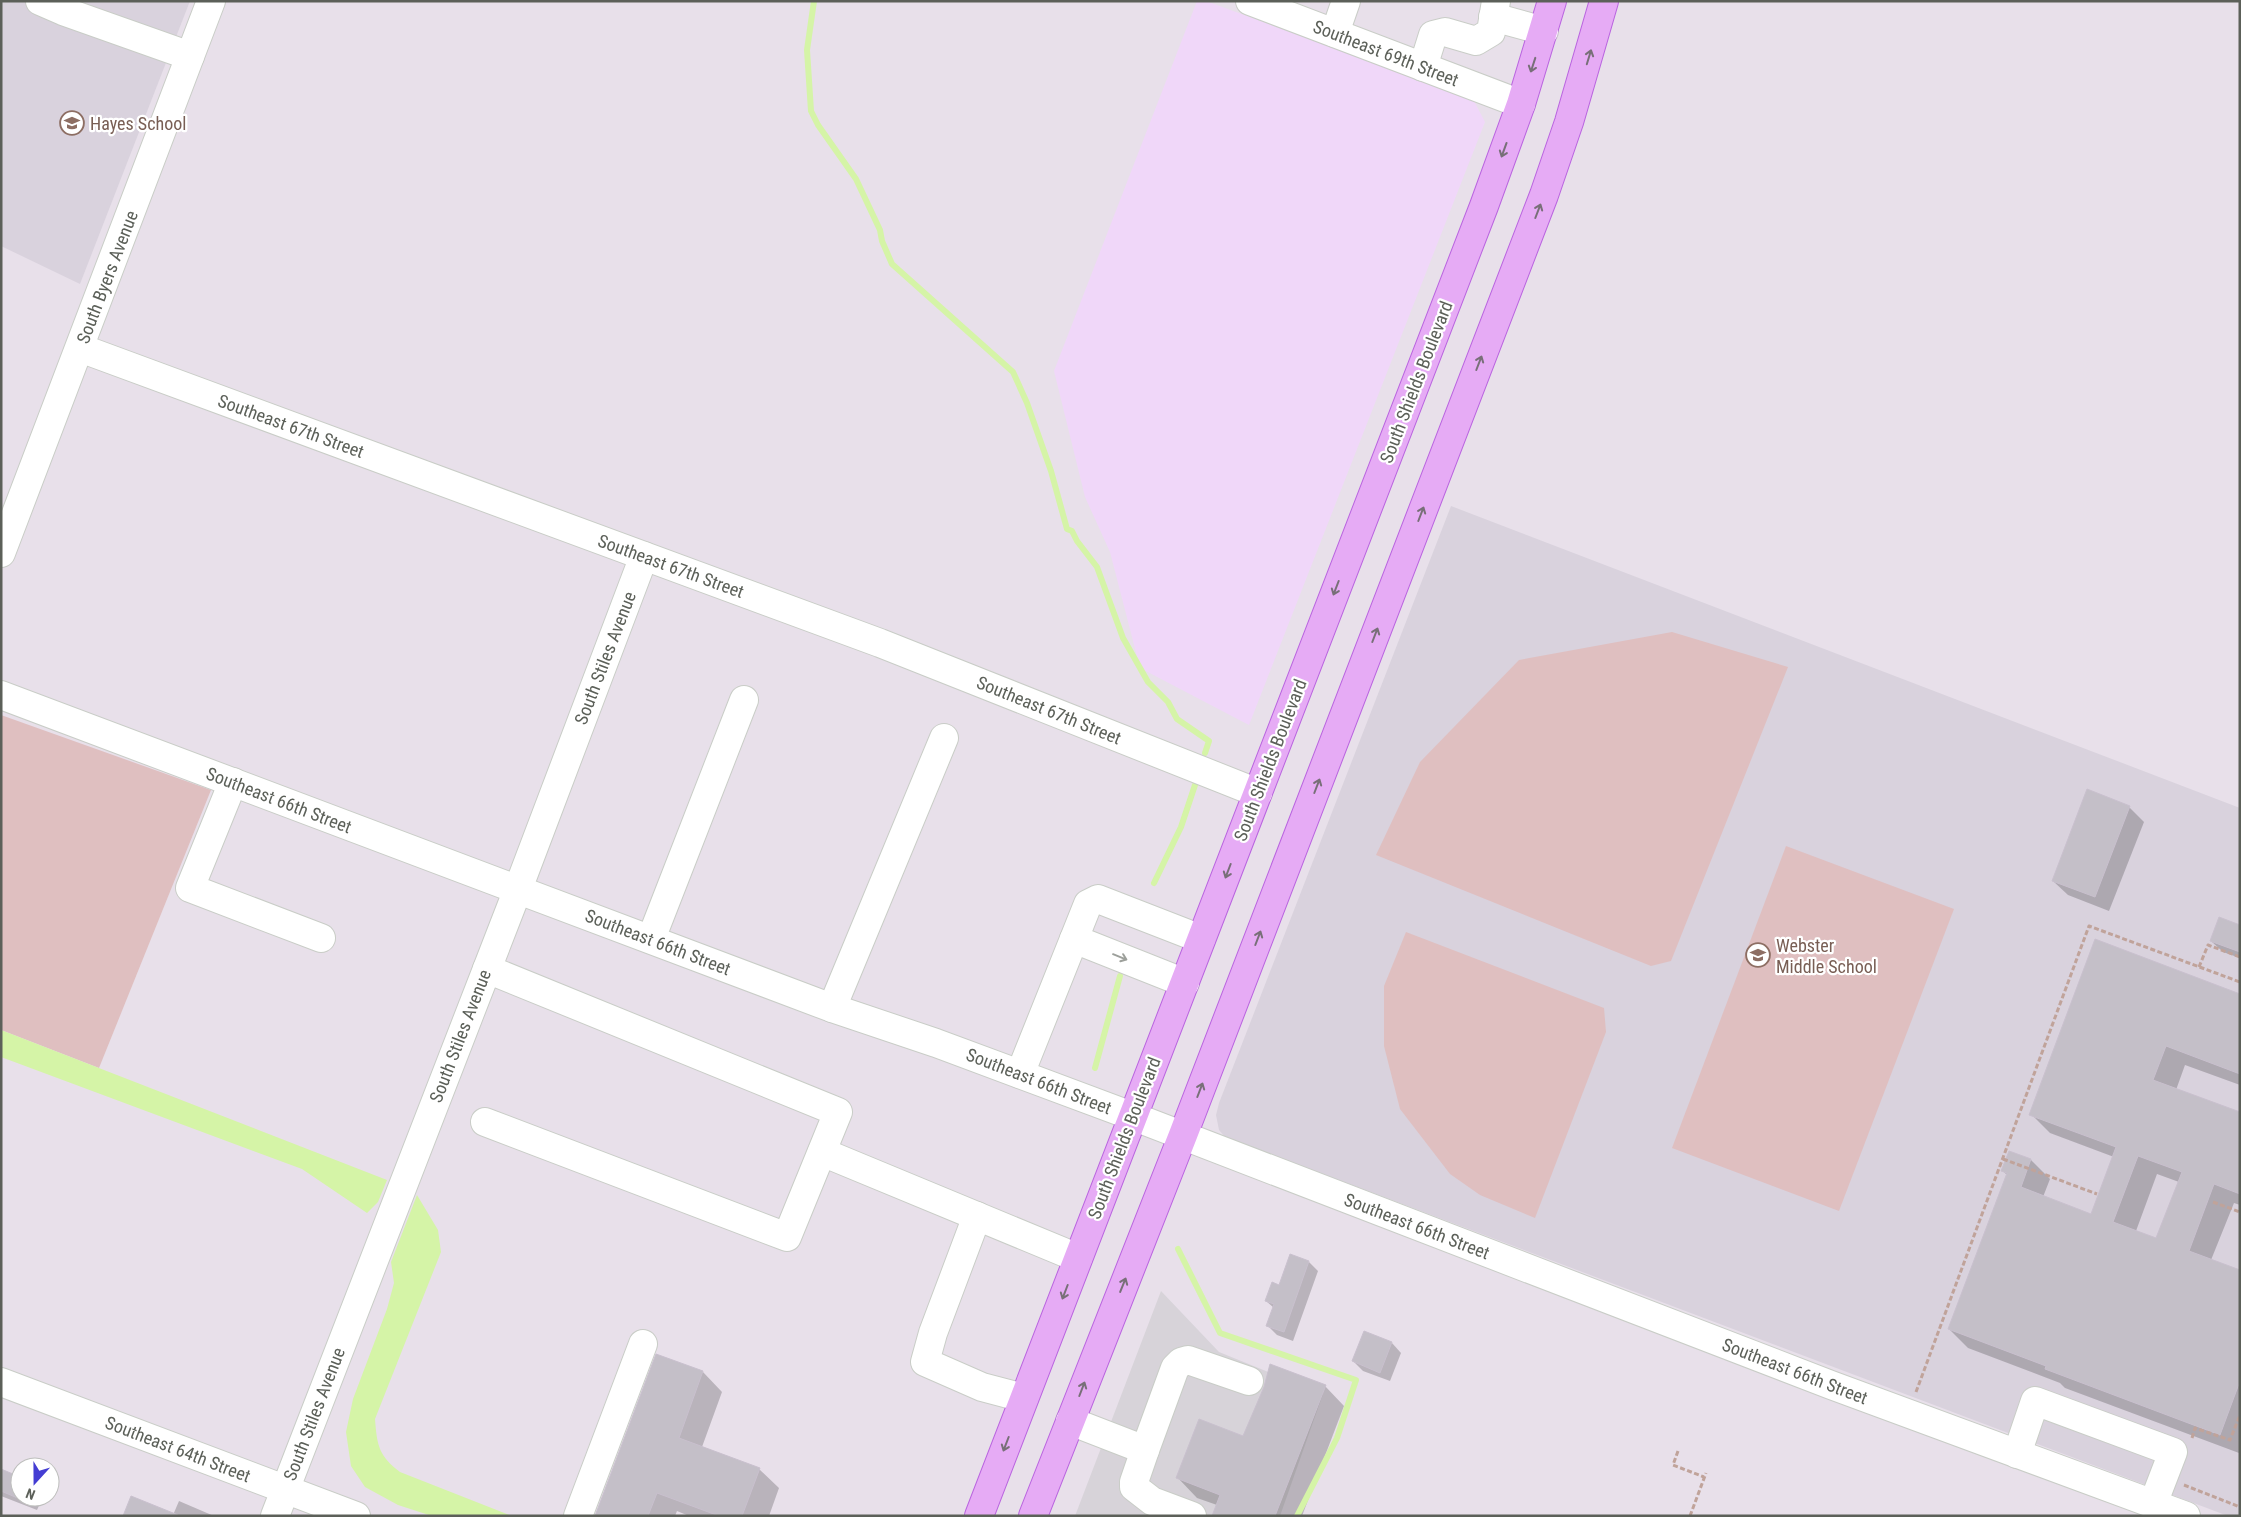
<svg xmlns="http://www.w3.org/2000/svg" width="2241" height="1517" font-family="'Roboto Condensed',sans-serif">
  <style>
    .commercial { fill: #f0d7f9 }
    .industrial { fill: #d7d3d9 }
    .education { fill: #d9d2dd }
    .green { fill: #dfbfc0 }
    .water { fill: #d5f4a7 }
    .shadow { fill: #0003; fill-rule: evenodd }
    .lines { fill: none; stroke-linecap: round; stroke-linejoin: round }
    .stream { stroke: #d5f4a7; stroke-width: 6 }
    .building { fill: #c4bfc8; stroke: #c9c0ce; fill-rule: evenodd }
    .minor-casing { stroke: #c9cdc7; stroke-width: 30 }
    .major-casing { stroke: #b964df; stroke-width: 30 }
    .path { stroke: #c0a39a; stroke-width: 3; stroke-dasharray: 5 2.5; stroke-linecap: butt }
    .minor { stroke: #fff; stroke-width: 28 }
    .major { stroke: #e6abf5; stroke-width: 28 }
    .oneway { stroke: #786f78 }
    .oneway2 { stroke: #9da09b }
    .labels { text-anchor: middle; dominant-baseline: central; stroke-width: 4.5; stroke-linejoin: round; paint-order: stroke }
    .street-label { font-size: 18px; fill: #5c6059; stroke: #fff }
    .education-label { font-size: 18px; fill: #785e54; stroke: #fff; text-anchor: start }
  </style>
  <rect width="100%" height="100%" fill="#e8e0ea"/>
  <path class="commercial" d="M1197,1H1206L1473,99L1485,122L1249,725L1140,668L1110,552L1085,497L1054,371Z"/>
  <path class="industrial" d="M1161,1291L1219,1352L1323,1394L1280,1516H1075Z"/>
  <g class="education">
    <path d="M1,1H190L80,284L1,246Z"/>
    <path d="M1451,506L2240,808V1516H2228L1225,1137L1219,1130L1216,1115L1219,1103Z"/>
  </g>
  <g class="green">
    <path d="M1672,632L1788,667L1671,961L1651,966L1376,855L1420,762L1519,660Z"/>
    <path d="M1,715L211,790L99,1068L1,1030Z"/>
    <path d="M1786,846L1954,909L1839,1211L1672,1148Z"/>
    <path d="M1406,932L1604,1008L1606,1032L1535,1218L1480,1195L1450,1174L1400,1109L1384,1046V986Z"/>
  </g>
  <g class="water">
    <path d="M1,1030L387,1180L378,1202L367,1213L302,1169L1,1057Z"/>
    <path d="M417,1195L438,1230L441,1252L375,1419C377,1446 379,1456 400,1472L512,1516H432L398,1505L365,1487L351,1466L346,1432L353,1399L387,1309L394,1283L391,1262Z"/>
  </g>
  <g class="shadow">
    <path d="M2129,807L2144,822L2109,911L2068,895L2053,881Z"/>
    <path d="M2240,927V958L2223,952L2211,941Z"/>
    <path d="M2240,995V1085L2185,1065L2176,1090L2240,1114V1205L2234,1203L2211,1260L2240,1271L2239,1453L2065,1388L2060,1383L1968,1348L1949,1329L2007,1175L2003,1171L2010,1152L2031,1160L2050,1179L2043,1197L2092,1215L2114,1157L2050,1133L2031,1114ZM2157,1174L2179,1182L2157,1240L2136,1231Z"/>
    <path d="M1309,1262L1318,1271L1293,1341L1277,1335L1267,1325L1274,1308L1266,1301Z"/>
    <path d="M1365,1333L1392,1343L1401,1353L1390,1381L1363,1371L1353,1361Z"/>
    <path d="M657,1355L703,1372L722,1392L702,1447L759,1469L779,1488L769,1516H689L677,1511L675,1516H596Z"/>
    <path d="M1325,1386L1344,1406L1302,1516H1213L1217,1505L1197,1498L1178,1478Z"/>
    <path d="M1,1471L20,1479V1497H43L37,1510L1,1496Z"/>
    <path d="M179,1501L214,1516H124L173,1515Z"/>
  </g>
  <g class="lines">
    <g class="stream">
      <path d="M814,1L807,50L811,111L818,125L856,179L880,230L882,241L892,264L1013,372L1027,403L1051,471L1067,529L1072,531L1077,541L1097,567L1123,638L1148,682L1168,702L1177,719L1209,741L1205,753"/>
      <path d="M1154,883L1181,827L1195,785"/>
      <path d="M1095,1068L1120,976"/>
      <path d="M1178,1249L1220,1333L1356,1380L1337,1438L1297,1516"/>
    </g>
  </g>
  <g class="building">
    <path d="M2087,789L2130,806L2095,897L2052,881Z"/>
    <path d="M2219,917L2240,925V952L2210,941Z"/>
    <path d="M2095,939L2240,994V1074L2166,1046L2153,1080L2240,1112V1194L2214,1184L2189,1251L2240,1270V1381L2220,1435L2045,1369L2046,1366L1948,1329L2007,1173L2001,1171L2009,1151L2031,1159L2021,1187L2091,1214L2116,1147L2029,1115ZM2138,1156L2182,1172L2156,1238L2113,1222Z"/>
    <path d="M1290,1254L1309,1261L1284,1332L1266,1326L1274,1304L1265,1301L1272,1282L1279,1285Z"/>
    <path d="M1364,1331L1392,1342L1380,1373L1352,1361Z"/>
    <path d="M656,1354L703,1371L679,1438L760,1468L742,1516H719L657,1493L648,1516H595Z"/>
    <path d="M1270,1364L1326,1385L1275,1516H1212L1220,1495L1176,1478L1199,1419L1243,1436L1264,1387Z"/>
    <path d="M1,1469L20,1477V1499L1,1491Z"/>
    <path d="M131,1496L178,1515V1516H123Z"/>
  </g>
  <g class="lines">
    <g class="minor-casing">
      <g id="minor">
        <path d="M40,1L63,11L190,56"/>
        <path d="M1250,1L1521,104"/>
        <path d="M1493,17L1544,31"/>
        <path d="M1335,33L1346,1"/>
        <path d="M1423,67L1433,35L1445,32L1476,41L1491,32L1496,1"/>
        <path d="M80,348L880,643L1258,793"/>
        <path d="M1,553L211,1"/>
        <path d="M1,695L832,1008L936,1043L1132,1116L1831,1385L2186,1516"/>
        <path d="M233,782L190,888L321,938"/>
        <path d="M651,939L744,700"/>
        <path d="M1074,939L1185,983"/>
        <path d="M832,1008L944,738"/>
        <path d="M1020,1074L1088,904L1098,899L1201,939"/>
        <path d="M485,1122L787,1237L838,1112L487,969"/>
        <path d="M822,1152L1078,1258"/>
        <path d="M977,1216L933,1333L925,1362L982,1387L1024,1398"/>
        <path d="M1,1382L356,1516"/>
        <path d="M1070,1421L1145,1450L1175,1368L1181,1362L1188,1360L1249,1381"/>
        <path d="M1145,1450L1134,1482V1487L1152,1501L1192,1516"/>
        <path d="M2017,1454L2035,1401L2173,1452L2153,1504"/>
        <path d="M275,1516L518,889L644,556"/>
        <path d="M578,1516L643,1344"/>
      </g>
    </g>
    <g class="major-casing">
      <g id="major">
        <path d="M979,1516L1484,206L1521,104L1552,1"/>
        <path d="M1033,1516L1183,1135L1544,195L1569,122L1604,1"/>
      </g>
    </g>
    <g class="path">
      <path d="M2199,967L2208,945L2240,957"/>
      <path d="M2003,1159L2097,1194"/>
      <path d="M2213,1202L2240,1212"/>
      <path d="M1916,1392L2089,926L2240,982"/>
      <path d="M2192,1438L2195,1428L2230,1440L2240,1415"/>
      <path d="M1678,1451L1673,1465L1704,1477"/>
      <path d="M2184,1485L2240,1507"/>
      <path d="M1690,1516L1706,1473"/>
    </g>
    <use href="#minor" class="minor"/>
    <use href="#major" class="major"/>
  </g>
  <defs><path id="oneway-shaft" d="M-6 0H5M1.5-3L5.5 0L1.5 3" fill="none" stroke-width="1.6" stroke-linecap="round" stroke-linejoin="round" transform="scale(1.25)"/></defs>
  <g class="oneway">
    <use href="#oneway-shaft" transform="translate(1589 57) rotate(-73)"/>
    <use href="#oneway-shaft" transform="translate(1533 65) rotate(108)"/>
    <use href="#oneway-shaft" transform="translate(1504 150) rotate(110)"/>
    <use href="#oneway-shaft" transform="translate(1538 211) rotate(-69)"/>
    <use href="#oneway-shaft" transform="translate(1479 363) rotate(-69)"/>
    <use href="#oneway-shaft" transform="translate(1421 514) rotate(-69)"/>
    <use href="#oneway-shaft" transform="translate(1336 588) rotate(111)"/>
    <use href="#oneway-shaft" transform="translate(1375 635) rotate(-69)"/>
    <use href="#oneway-shaft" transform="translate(1317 786) rotate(-69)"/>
    <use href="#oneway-shaft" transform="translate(1228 871) rotate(111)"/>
    <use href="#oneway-shaft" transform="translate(1258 938) rotate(-69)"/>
    <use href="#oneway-shaft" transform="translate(1200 1090) rotate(-69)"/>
    <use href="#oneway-shaft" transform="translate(1123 1285) rotate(-68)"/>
    <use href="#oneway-shaft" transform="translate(1065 1292) rotate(111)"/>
    <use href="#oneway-shaft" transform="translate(1082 1389) rotate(-69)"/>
    <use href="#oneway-shaft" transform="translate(1006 1444) rotate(111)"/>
  </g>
  <use class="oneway2" href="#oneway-shaft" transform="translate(1120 957) rotate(22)"/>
  <defs>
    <g id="school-ring" transform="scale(1.25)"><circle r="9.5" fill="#fff" stroke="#8d6e63" stroke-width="1.5"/><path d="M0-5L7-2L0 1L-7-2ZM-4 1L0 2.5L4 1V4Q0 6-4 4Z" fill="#8d6e63"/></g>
  </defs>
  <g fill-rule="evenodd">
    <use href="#school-ring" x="72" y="123"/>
    <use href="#school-ring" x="1758" y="955"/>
  </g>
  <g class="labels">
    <g class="street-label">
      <text transform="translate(1386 53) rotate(21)">Southeast 69th Street</text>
      <text transform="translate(107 277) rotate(-69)">South Byers Avenue</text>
      <text transform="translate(1416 382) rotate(-69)">South Shields Boulevard</text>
      <text transform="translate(291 426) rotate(20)">Southeast 67th Street</text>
      <text transform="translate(671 566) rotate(20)">Southeast 67th Street</text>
      <text transform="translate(605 658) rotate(-69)">South Stiles Avenue</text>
      <text transform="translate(1049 710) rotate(22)">Southeast 67th Street</text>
      <text transform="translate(1270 760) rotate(-69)">South Shields Boulevard</text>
      <text transform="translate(279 800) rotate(21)">Southeast 66th Street</text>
      <text transform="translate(658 942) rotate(21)">Southeast 66th Street</text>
      <text transform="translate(460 1036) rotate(-69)">South Stiles Avenue</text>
      <text transform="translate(1039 1081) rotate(21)">Southeast 66th Street</text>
      <text transform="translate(1124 1138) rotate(-69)">South Shields Boulevard</text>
      <text transform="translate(1417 1226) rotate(21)">Southeast 66th Street</text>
      <text transform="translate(1795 1371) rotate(21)">Southeast 66th Street</text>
      <text transform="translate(314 1414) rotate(-69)">South Stiles Avenue</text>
      <text transform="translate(178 1449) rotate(21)">Southeast 64th Street</text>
    </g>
    <g class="education-label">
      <text x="90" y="123">Hayes School</text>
      <text x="1776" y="945">Webster<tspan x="1776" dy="21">Middle School</tspan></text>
    </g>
  </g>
  <rect width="2241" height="1517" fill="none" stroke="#5c6059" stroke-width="5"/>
  <g transform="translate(35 1482) rotate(201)"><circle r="24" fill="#ffffff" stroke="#bebfbd"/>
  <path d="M0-4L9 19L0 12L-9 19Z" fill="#443dd3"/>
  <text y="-8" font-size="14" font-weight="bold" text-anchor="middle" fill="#5c6059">N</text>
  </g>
</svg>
